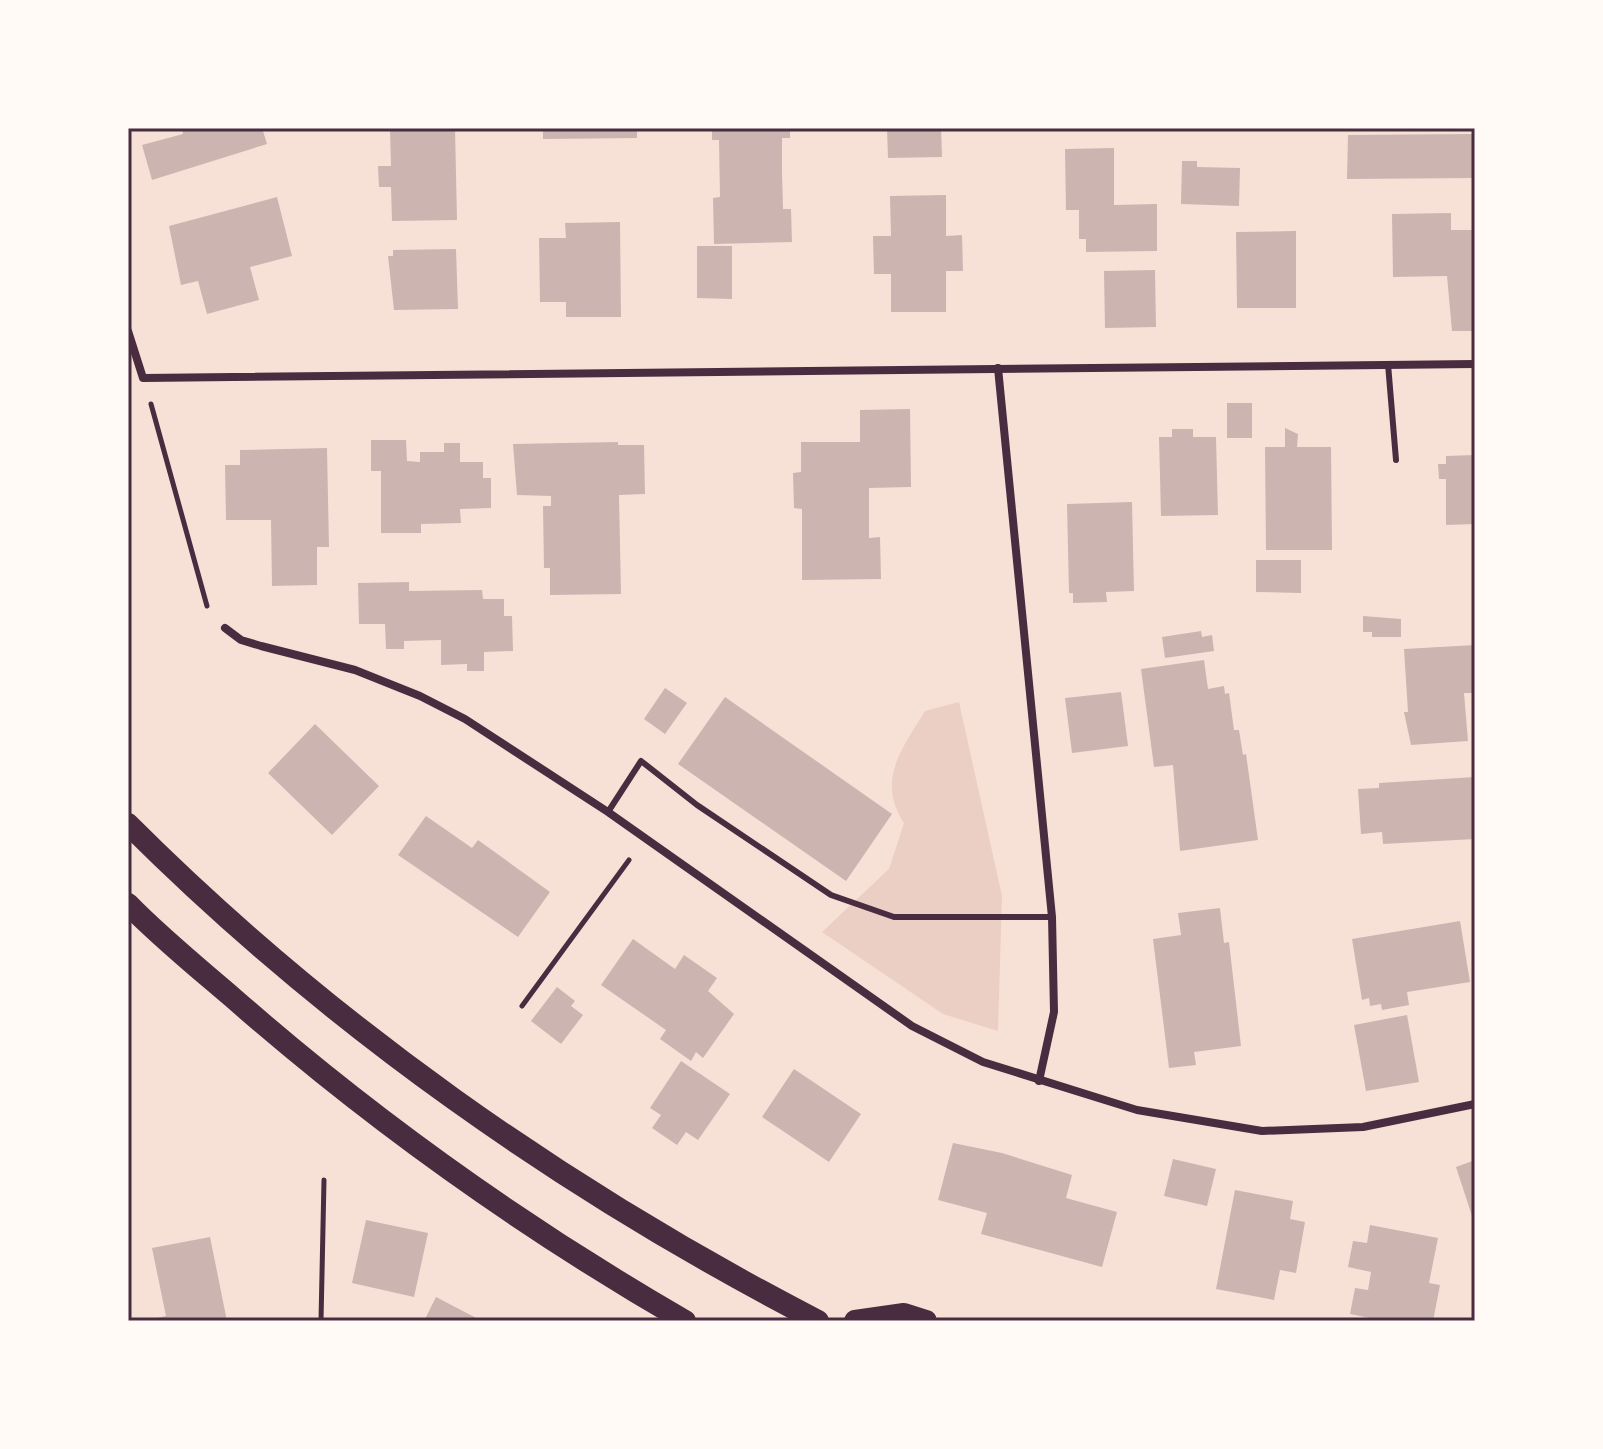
<svg xmlns="http://www.w3.org/2000/svg" width="1603" height="1449" font-family="'Work Sans',sans-serif">
  <style>
    .green { fill: #ebcfc5 }
    .building { fill: #ccb4b1 }
    .lines { fill: none; stroke-linecap: round; stroke-linejoin: round }
    .path { stroke: #4a2c40; stroke-width: 5 }
    .service { stroke: #4a2c40; stroke-width: 6 }
    .minor { stroke: #4a2c40; stroke-width: 8 }
    .trunk { stroke: #4a2c40; stroke-width: 22 }
    .neatline { fill: none; stroke: #4a2c40; stroke-width: 3 }
  </style>
  <rect width="100%" height="100%" fill="#f7e1d7"/>
  <path class="green" d="M959,702L1002,896L998,1031L943,1014L822,932L889,869L904,823C876,780 902,749 925,711Z"/>
  <g class="building">
    <path d="M182,128H262L267,144L152,180L142,145L183,134Z"/>
    <path d="M390,128H455L457,220L392,221L391,187H379L378,166H391Z"/>
    <path d="M543,128H637V138L543,139Z"/>
    <path d="M712,128H790V138H782V173L783,209H791L792,242L714,244L713,198L720,197L719,140H712Z"/>
    <path d="M887,128H941L942,157L888,158Z"/>
    <path d="M1475,134V178L1347,179L1348,135Z"/>
    <path d="M1114,148V205L1157,204V251L1086,252V239H1079V210H1066L1065,149Z"/>
    <path d="M1182,161H1197V167L1240,168L1239,206L1181,204Z"/>
    <path d="M946,195V236L962,235L963,271H946V312H891V274H874L873,236H891L890,196Z"/>
    <path d="M277,197L292,256L250,267L259,300L207,314L198,281L181,285L169,226Z"/>
    <path d="M1451,213V230H1475V331H1452L1447,276L1393,277L1392,214Z"/>
    <path d="M620,222L621,317H566V302H540L539,238H566L565,223Z"/>
    <path d="M1296,231V308H1237L1236,232Z"/>
    <path d="M697,246H732V299L697,298Z"/>
    <path d="M456,249L458,309L394,310L388,256H393V250Z"/>
    <path d="M1155,270L1156,327L1105,328L1104,271Z"/>
    <rect x="1227" y="403" width="25" height="35"/>
    <path d="M910,409L911,487L869,488V538L880,537L881,579L802,580V509L794,508L793,473L801,472V442H860V410Z"/>
    <path d="M1285,428L1298,434L1297,447H1331L1332,550H1266L1265,447H1285Z"/>
    <path d="M1172,429H1193V437H1216L1218,515L1161,516L1159,437H1172Z"/>
    <path d="M371,440H406L407,461L420,462V452H444V443H460V462H483V478H491V508L460,509L461,523L421,524V533H381V471H371Z"/>
    <path d="M618,442V445H644L645,494L619,495L621,594L550,595V568H544L543,506H551V496L517,495L513,444Z"/>
    <path d="M327,448L329,547H317V585L272,586L271,520H226L225,465H240V450Z"/>
    <path d="M1475,455V524L1446,525V479H1439L1438,464H1446V456Z"/>
    <path d="M1132,502L1134,591L1106,592L1107,602L1073,603V593H1069L1067,504Z"/>
    <path d="M1256,560H1301V593L1256,592Z"/>
    <path d="M409,582V591L482,590L483,599H504V616H512L513,651L484,652V671H467V664L441,665V640L404,641V649H386L385,624H359L358,583Z"/>
    <path d="M1363,616L1401,619V637H1372V632H1363Z"/>
    <path d="M1201,631L1202,637L1212,635L1214,651L1165,658L1162,637Z"/>
    <path d="M1475,645V693H1464L1468,741L1411,745L1404,712H1408L1404,649Z"/>
    <path d="M1204,660L1208,689L1224,686L1225,694L1229,693L1234,730H1239L1243,755L1246,754L1258,840L1180,851L1173,765L1154,767L1141,669Z"/>
    <path d="M665,688L687,703L665,734L644,719Z"/>
    <path d="M1121,692L1128,746L1072,753L1065,698Z"/>
    <path d="M725,697L892,814L846,881L678,764Z"/>
    <path d="M315,724L379,786L332,835L268,773Z"/>
    <path d="M1475,777V839L1383,844L1382,832L1361,834L1358,789L1379,788V783Z"/>
    <path d="M426,816L472,848L478,840L550,892L518,937L398,855Z"/>
    <path d="M1220,908L1224,943L1229,942L1241,1046L1194,1052L1196,1065L1169,1068L1153,939L1181,935L1178,913Z"/>
    <path d="M1460,921L1470,982L1407,992L1409,1005L1382,1010L1381,1004L1370,1006L1369,998L1362,1000L1352,939Z"/>
    <path d="M633,939L675,969L684,955L717,978L708,991L734,1014L703,1058L696,1052L691,1061L660,1039L666,1030L601,985Z"/>
    <path d="M557,987L575,1001L571,1006L583,1015L561,1044L531,1021Z"/>
    <path d="M1407,1015L1419,1082L1366,1091L1354,1025Z"/>
    <path d="M681,1061L730,1094L698,1140L686,1132L677,1145L652,1128L661,1115L650,1108Z"/>
    <path d="M794,1069L861,1114L829,1162L762,1117Z"/>
    <path d="M953,1143L1002,1153L1072,1175L1066,1198L1117,1212L1102,1267L981,1234L987,1213L938,1200Z"/>
    <path d="M1173,1159L1216,1169L1207,1206L1164,1196Z"/>
    <path d="M1475,1160V1222H1474L1456,1167Z"/>
    <path d="M1235,1190L1293,1201L1290,1219L1305,1222L1296,1273L1280,1270L1274,1300L1216,1289Z"/>
    <path d="M366,1220L428,1233L414,1297L352,1283Z"/>
    <path d="M1370,1225L1438,1238L1429,1283L1440,1285L1433,1321H1385L1350,1314L1355,1288L1368,1290L1371,1272L1348,1267L1353,1241L1367,1243Z"/>
    <path d="M210,1237L227,1321H158L157,1318L166,1316L152,1248Z"/>
    <path d="M436,1297L482,1321H424Z"/>
  </g>
  <g class="lines">
    <g class="path">
      <path d="M151,404L207,606"/>
      <path d="M522,1006L629,860"/>
      <path d="M321,1321L324,1180"/>
    </g>
    <g class="service">
      <path d="M1388,364L1396,460"/>
      <path d="M608,812L641,761L697,805L831,895L894,917H1052"/>
    </g>
    <g class="minor">
      <path d="M128,331L143,378L1475,364"/>
      <path d="M998,368L1052,917L1054,1012L1039,1081"/>
      <path d="M225,628L241,640L261,646L355,670L420,696L465,719L608,812L912,1026L983,1062L1137,1110L1262,1131L1363,1127L1475,1104"/>
    </g>
    <g class="trunk">
      <path d="M128,824C329,1025 566,1191 818,1321"/>
      <path d="M128,904C160,937 197,967 232,997C372,1120 524,1228 685,1321"/>
      <path d="M855,1321L904,1314L926,1321"/>
    </g>
  </g>
  <rect width="1603" height="1449" fill="none" stroke="#fffaf5" stroke-width="260"/>
  <rect x="130" y="130" width="1343" height="1189" class="neatline"/>
</svg>
